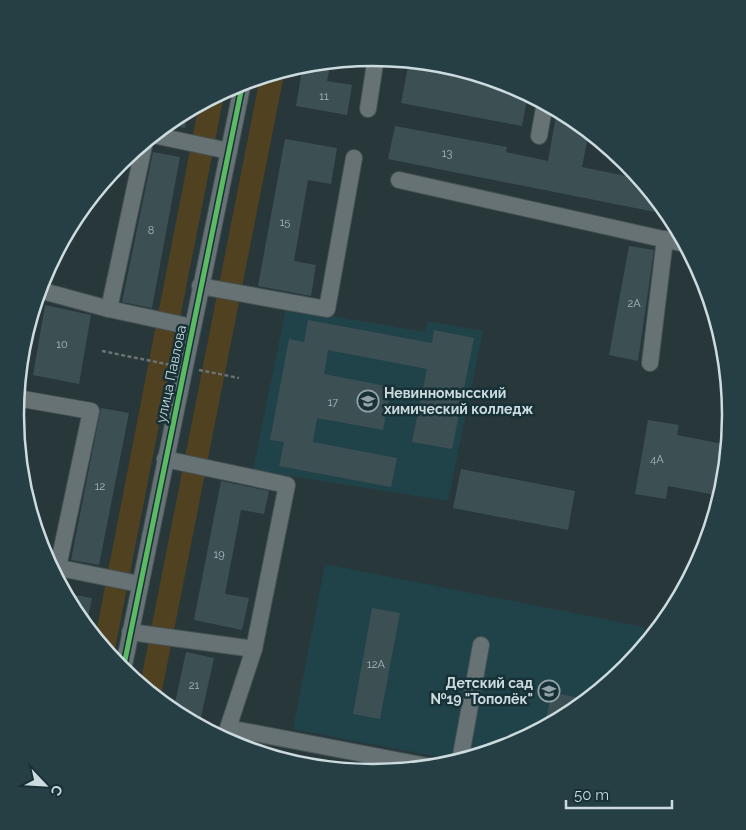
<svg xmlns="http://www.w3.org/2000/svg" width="746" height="830" font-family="Raleway,sans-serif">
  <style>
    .built { fill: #204249 }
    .green { fill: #504121 }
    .building { fill: #3c5054 }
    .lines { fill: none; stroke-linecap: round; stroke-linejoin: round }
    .minor-casing { stroke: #465355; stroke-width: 18 }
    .path { stroke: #697275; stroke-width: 2.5; stroke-dasharray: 4 2.5; stroke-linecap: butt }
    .minor { stroke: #677275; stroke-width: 16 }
    .cycleway-casing { stroke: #173137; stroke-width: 8 }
    .cycleway { stroke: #5cba63; stroke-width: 5 }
    .labels { text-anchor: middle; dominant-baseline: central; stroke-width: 5; stroke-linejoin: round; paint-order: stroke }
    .number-label { font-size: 11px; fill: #a8b8bc }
    .street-label { font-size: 14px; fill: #ccdbde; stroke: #173137 }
    .poi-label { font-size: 14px; font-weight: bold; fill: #ccdbde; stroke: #173137; text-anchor: start }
    .rim { fill: none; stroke: #ccdbde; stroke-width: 2.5 }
  </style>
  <rect width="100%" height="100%" fill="#28373a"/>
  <g class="built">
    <path d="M286,308L425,332L428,321L483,331L448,501L253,470Z"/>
    <path d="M325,564L645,627L641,650L626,668L572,713L510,746L459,761L293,729Z"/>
  </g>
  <g class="green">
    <path d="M285,70L160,701L140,685L260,77Z"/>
    <path d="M225,90L113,659L95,638L199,104Z"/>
  </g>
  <g class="building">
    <path d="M331,61L327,81L352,85L347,115L296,106L303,64Z"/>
    <path d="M409,61L443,64L510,84L528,94L522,126L401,103Z"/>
    <path d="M188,110L185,128L166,124L174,117Z"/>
    <path d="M557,110L572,118L589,131L582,167L640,179L670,215L388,159L395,126L507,147L506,152L548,161Z"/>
    <path d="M285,139L337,148L331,184L308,180L294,261L316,265L311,296L258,286Z"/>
    <path d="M153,152L180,157L152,308L122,302Z"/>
    <path d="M629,246L654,250L638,361L609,355Z"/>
    <path d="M45,305L91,315L79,384L33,375Z"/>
    <path d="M308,320L432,343L434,330L474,338L452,449L412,442L427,369L328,350L324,374L391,387L383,430L317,418L313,442L397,458L391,487L279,466L284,442L270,440L289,339L304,342Z"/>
    <path d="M101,408L129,413L99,565L71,560Z"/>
    <path d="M648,420L679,425L677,435L728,445L724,485L721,496L668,486L666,499L635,494Z"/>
    <path d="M461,469L575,491L568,530L453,508Z"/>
    <path d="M221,481L269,491L264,514L241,510L225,594L249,598L242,630L194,620Z"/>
    <path d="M64,593L92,598L86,627L75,614Z"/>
    <path d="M372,608L400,613L380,719L353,714Z"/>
    <path d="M186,652L214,658L199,726L173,712Z"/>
    <path d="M552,692L588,700L572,713L544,727Z"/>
  </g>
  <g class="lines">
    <g class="minor-casing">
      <g id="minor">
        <path d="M368,109L376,57"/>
        <path d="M153,135L229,151"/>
        <path d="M539,136L545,103"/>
        <path d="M399,180L685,244"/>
        <path d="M200,286L327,309L354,158"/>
        <path d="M39,290L109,309L192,327"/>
        <path d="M109,309L145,141"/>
        <path d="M650,363L665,239"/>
        <path d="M17,398L91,411L58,567"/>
        <path d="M50,566L139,584"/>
        <path d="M130,632L254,649L287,485L165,459"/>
        <path d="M254,649L228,728L432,767"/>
        <path d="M123,670L243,82"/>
        <path d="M460,761L481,645"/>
      </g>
    </g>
    <g class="path">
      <path d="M102,351L171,365"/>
      <path d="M199,370L239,378"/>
    </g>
    <use href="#minor" class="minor"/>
    <g class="cycleway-casing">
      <path id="cycleway" d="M123,670L243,82"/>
    </g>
    <use href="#cycleway" class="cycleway"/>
  </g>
  <defs>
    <g id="school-ring" transform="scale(1.125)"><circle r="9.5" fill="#173137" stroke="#93a2a5" stroke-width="1.5"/><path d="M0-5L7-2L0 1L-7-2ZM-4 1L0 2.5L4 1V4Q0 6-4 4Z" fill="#93a2a5"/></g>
  </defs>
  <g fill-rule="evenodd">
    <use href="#school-ring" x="368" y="401"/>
    <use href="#school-ring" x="549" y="691"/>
  </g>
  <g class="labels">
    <g class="number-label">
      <text x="324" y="96">11</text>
      <text x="447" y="153">13</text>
      <text x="285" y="222">15</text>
      <text x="151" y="230">8</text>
      <text x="634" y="303">2А</text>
      <text x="62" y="344">10</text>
      <text x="333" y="402">17</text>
      <text x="657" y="459">4А</text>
      <text x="100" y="486">12</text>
      <text x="219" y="554">19</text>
      <text x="376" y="664">12А</text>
      <text x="194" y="685">21</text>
    </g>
    <g class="street-label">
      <text transform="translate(171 374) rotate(-78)">улица Павлова</text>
    </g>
    <g class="poi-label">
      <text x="384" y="393">Невинномысский<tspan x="384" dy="16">химический колледж</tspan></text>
      <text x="533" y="683" text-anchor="end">Детский сад<tspan x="533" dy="16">№19 "Тополёк"</tspan></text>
    </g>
  </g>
  <path d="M0 0H746V830H0ZM24 415a349 349 0 1 1 698 0a349 349 0 1 1-698 0Z" fill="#253f44" fill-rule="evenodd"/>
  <path class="rim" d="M24 415a349 349 0 1 1 698 0a349 349 0 1 1-698 0Z"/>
  <g transform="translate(45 785) rotate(115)" stroke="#173137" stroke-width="4" paint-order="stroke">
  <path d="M0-4L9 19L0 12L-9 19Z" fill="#ccdbde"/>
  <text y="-8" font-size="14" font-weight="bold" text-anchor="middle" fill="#ccdbde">С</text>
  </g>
  <path d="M566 800v8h106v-8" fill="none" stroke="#ccdbde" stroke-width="2.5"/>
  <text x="574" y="800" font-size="15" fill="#ccdbde" stroke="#173137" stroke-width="4" paint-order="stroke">50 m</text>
</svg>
